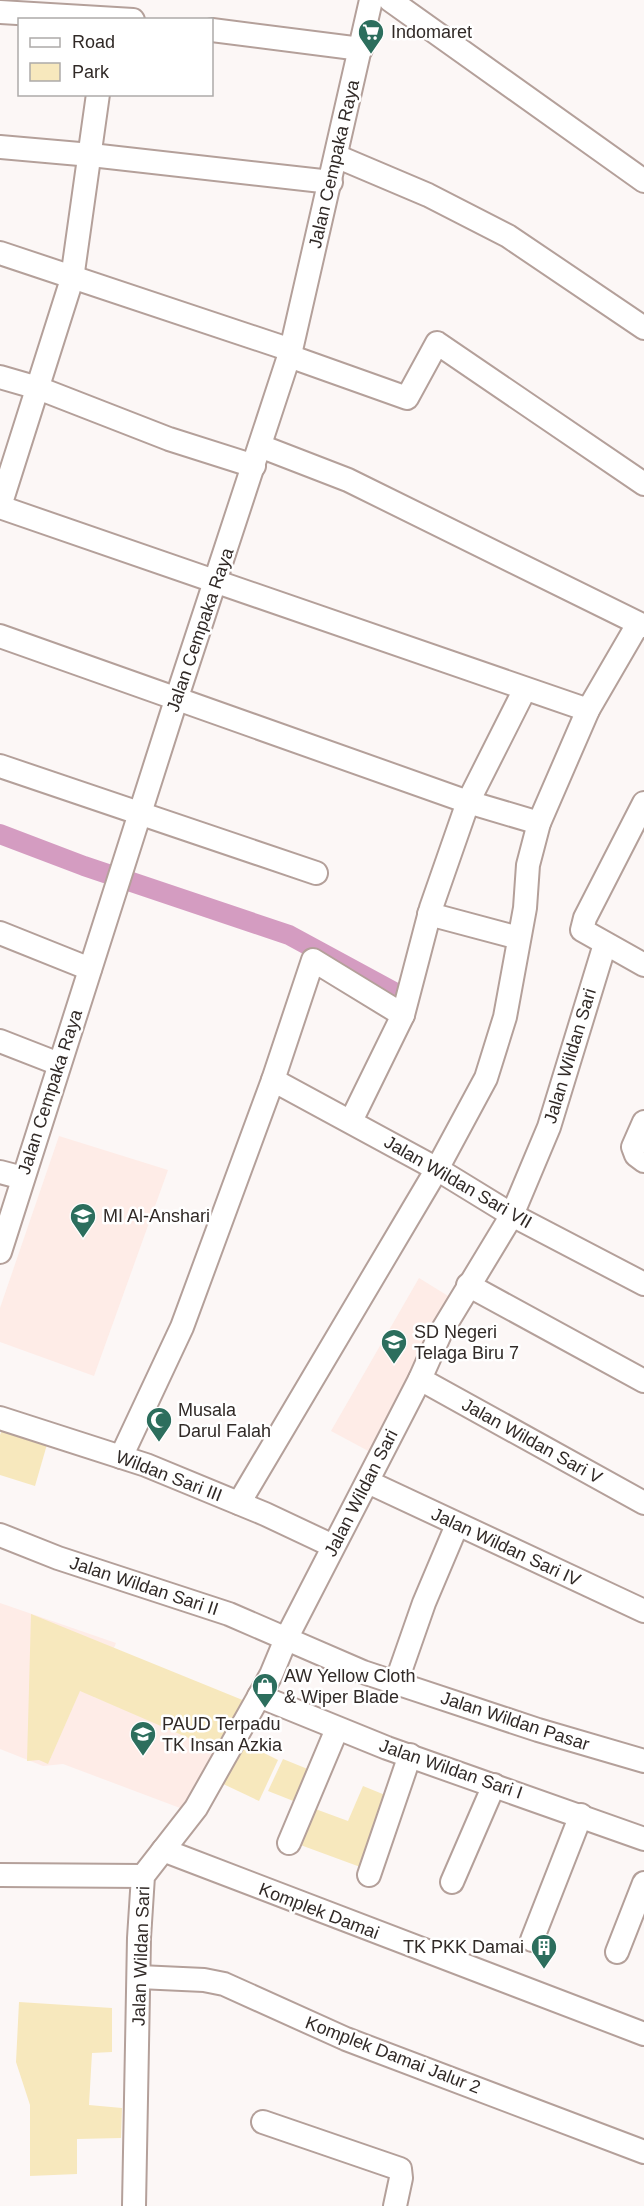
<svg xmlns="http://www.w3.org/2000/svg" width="644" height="2206" font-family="Arial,sans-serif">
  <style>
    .built { fill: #feece7 }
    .green { fill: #f7e8bd }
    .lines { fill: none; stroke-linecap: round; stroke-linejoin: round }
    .canal { stroke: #d49cc1; stroke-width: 20 }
    .minor-casing { stroke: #b4a09a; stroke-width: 26 }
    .minor { stroke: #fff; stroke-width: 22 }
    .labels { text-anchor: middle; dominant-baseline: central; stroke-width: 5; stroke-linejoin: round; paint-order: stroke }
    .poi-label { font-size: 18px; fill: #312a27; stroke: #fff; text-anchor: start }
    .street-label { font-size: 18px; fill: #312a27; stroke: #fff }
  </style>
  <rect width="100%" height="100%" fill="#fcf7f6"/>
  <g class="built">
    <path d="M59,1136L168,1170L94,1376L0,1342V1308Z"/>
    <path d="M419,1278L453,1299L372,1453L331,1431Z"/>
    <path d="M0,1603L116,1643L94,1697L224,1750L188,1811L63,1764L43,1766L0,1749Z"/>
  </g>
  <g class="green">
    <path d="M3,1427L48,1441L35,1486L0,1475V1435Z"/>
    <path d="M31,1614L245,1701L221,1752L80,1691L48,1764L39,1760L27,1761Z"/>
    <path d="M240,1741L278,1760L259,1801L219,1782Z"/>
    <path d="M283,1759L315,1772L301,1804L268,1791Z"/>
    <path d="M363,1786L390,1797L363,1868L295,1843L310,1807L348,1821Z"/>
    <path d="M19,2002L112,2008V2052L92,2053L89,2105L122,2108L121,2138L77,2139V2174L30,2176V2105L16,2062Z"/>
  </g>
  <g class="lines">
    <path class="canal" d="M0,834L84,866L289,935L396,993"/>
    <g class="minor-casing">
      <g id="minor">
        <path d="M390,0L644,181"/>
        <path d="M0,12L133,20"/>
        <path d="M212,30L361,49"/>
        <path d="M0,147L91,155L331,182"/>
        <path d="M336,156L428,195L508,236L644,328"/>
        <path d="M0,253L291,350"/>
        <path d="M289,356L407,398L437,343L644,484"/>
        <path d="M0,377L38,388L169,439L254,466"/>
        <path d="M260,446L348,480L644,626"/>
        <path d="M0,506L72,279L98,94"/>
        <path d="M0,507L588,710"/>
        <path d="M0,636L468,802L539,823"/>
        <path d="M0,766L316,873"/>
        <path d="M644,803L585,918L582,930L644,965"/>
        <path d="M429,914L519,938"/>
        <path d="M0,933L90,969"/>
        <path d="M0,1041L59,1064"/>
        <path d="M273,1080L437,1169L512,1215L644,1284"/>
        <path d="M351,1121L403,1015L431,908L468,802L525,689"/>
        <path d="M644,1122L633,1147L636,1155L644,1161"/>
        <path d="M0,1172L23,1178"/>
        <path d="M0,1252L177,697L291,350L371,0"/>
        <path d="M468,1285L644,1381"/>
        <path d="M420,1379L644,1503"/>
        <path d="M0,1418L146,1465L265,1514L333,1546"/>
        <path d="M121,1457L182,1327L273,1080L313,960L403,1015"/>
        <path d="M368,1482L644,1611"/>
        <path d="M239,1503L437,1169L486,1078L505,1017L525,908L528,865L539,823L588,710L638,624"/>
        <path d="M0,1535L58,1558L229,1614L363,1672L538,1730L644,1761"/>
        <path d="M396,1683L424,1603L457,1525"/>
        <path d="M259,1696L387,1748L644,1839"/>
        <path d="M289,1843L337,1729"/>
        <path d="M163,1850L644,2034"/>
        <path d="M0,1875L143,1876"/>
        <path d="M369,1875L410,1755"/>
        <path d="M452,1882L494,1785"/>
        <path d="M532,1940L581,1815"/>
        <path d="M617,1952L644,1883"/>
        <path d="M139,1977L204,1980L224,1984L346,2039L644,2152"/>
        <path d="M263,2122L400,2169L401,2178L395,2206"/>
        <path d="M134,2206L139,1938L143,1876L196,1808L271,1675L286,1639L420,1379L440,1334L512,1215L549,1127L605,944"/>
      </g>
    </g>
    <use href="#minor" class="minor"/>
  </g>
  <defs>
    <g id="supermarket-pin" transform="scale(1.35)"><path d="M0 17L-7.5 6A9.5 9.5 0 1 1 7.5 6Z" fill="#2c6e5d" stroke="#fff"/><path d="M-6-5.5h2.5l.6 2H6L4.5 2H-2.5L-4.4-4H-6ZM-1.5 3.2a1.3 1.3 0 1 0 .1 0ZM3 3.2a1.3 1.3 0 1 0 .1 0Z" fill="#fff"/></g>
    <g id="school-pin" transform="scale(1.35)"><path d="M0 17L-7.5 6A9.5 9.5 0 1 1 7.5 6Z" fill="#2c6e5d" stroke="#fff"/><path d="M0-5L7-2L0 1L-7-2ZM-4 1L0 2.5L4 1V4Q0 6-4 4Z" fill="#fff"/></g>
    <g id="mosque-pin" transform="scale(1.35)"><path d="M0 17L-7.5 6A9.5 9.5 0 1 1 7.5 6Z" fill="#2c6e5d" stroke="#fff"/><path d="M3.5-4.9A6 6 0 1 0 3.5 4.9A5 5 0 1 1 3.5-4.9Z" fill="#fff"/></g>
    <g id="shop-pin" transform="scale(1.35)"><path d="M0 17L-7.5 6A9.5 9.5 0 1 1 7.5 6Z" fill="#2c6e5d" stroke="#fff"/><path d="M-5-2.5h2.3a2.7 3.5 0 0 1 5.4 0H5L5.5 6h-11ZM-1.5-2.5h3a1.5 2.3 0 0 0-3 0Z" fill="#fff"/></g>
    <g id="building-pin" transform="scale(1.35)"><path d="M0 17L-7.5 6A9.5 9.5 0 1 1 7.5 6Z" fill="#2c6e5d" stroke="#fff"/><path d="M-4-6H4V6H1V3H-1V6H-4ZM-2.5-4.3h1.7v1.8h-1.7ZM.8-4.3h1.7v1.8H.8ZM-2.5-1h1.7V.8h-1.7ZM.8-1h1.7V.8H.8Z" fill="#fff"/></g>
  </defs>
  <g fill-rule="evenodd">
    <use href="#supermarket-pin" x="371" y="32"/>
    <use href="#school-pin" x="83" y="1216"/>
    <use href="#school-pin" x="394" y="1342"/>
    <use href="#mosque-pin" x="159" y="1420"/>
    <use href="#shop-pin" x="265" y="1686"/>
    <use href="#school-pin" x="143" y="1734"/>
    <use href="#building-pin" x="544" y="1947"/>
  </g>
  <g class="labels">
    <g class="poi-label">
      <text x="391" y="32">Indomaret</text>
      <text x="103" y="1216">MI Al-Anshari</text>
      <text x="414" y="1332">SD Negeri<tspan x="414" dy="21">Telaga Biru 7</tspan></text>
      <text x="178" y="1410">Musala<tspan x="178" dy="21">Darul Falah</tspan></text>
      <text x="284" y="1676">AW Yellow Cloth<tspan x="284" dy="21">&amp; Wiper Blade</tspan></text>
      <text x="162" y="1724">PAUD Terpadu<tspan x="162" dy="21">TK Insan Azkia</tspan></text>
      <text x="524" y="1947" text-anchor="end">TK PKK Damai</text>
    </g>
    <g class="street-label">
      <text transform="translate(334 164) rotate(-77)">Jalan Cempaka Raya</text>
      <text transform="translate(200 630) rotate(-71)">Jalan Cempaka Raya</text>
      <text transform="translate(570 1056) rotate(-73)">Jalan Wildan Sari</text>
      <text transform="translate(50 1092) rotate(-72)">Jalan Cempaka Raya</text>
      <text transform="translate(458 1182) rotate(30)">Jalan Wildan Sari VII</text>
      <text transform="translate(532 1441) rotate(29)">Jalan Wildan Sari V</text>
      <text transform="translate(169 1476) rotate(21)">Wildan Sari III</text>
      <text transform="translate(361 1493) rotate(-63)">Jalan Wildan Sari</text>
      <text transform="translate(506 1547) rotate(25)">Jalan Wildan Sari IV</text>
      <text transform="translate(144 1586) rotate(18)">Jalan Wildan Sari II</text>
      <text transform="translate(515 1721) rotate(18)">Jalan Wildan Pasar</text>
      <text transform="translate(451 1769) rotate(19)">Jalan Wildan Sari I</text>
      <text transform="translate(319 1911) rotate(21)">Komplek Damai</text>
      <text transform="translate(141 1956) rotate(-88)">Jalan Wildan Sari</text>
      <text transform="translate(393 2055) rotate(21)">Komplek Damai Jalur 2</text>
    </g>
  </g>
  <rect x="18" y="18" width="195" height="78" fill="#ffffff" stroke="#adaaa9" stroke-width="1.5"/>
  <rect x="30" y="38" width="30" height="9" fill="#ffffff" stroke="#adaaa9" stroke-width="1.5"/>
  <text x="72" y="48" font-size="18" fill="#312a27">Road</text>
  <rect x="30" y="63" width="30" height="18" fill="#f7e8bd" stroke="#adaaa9" stroke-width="1.5"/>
  <text x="72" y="78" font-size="18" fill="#312a27">Park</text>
</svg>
